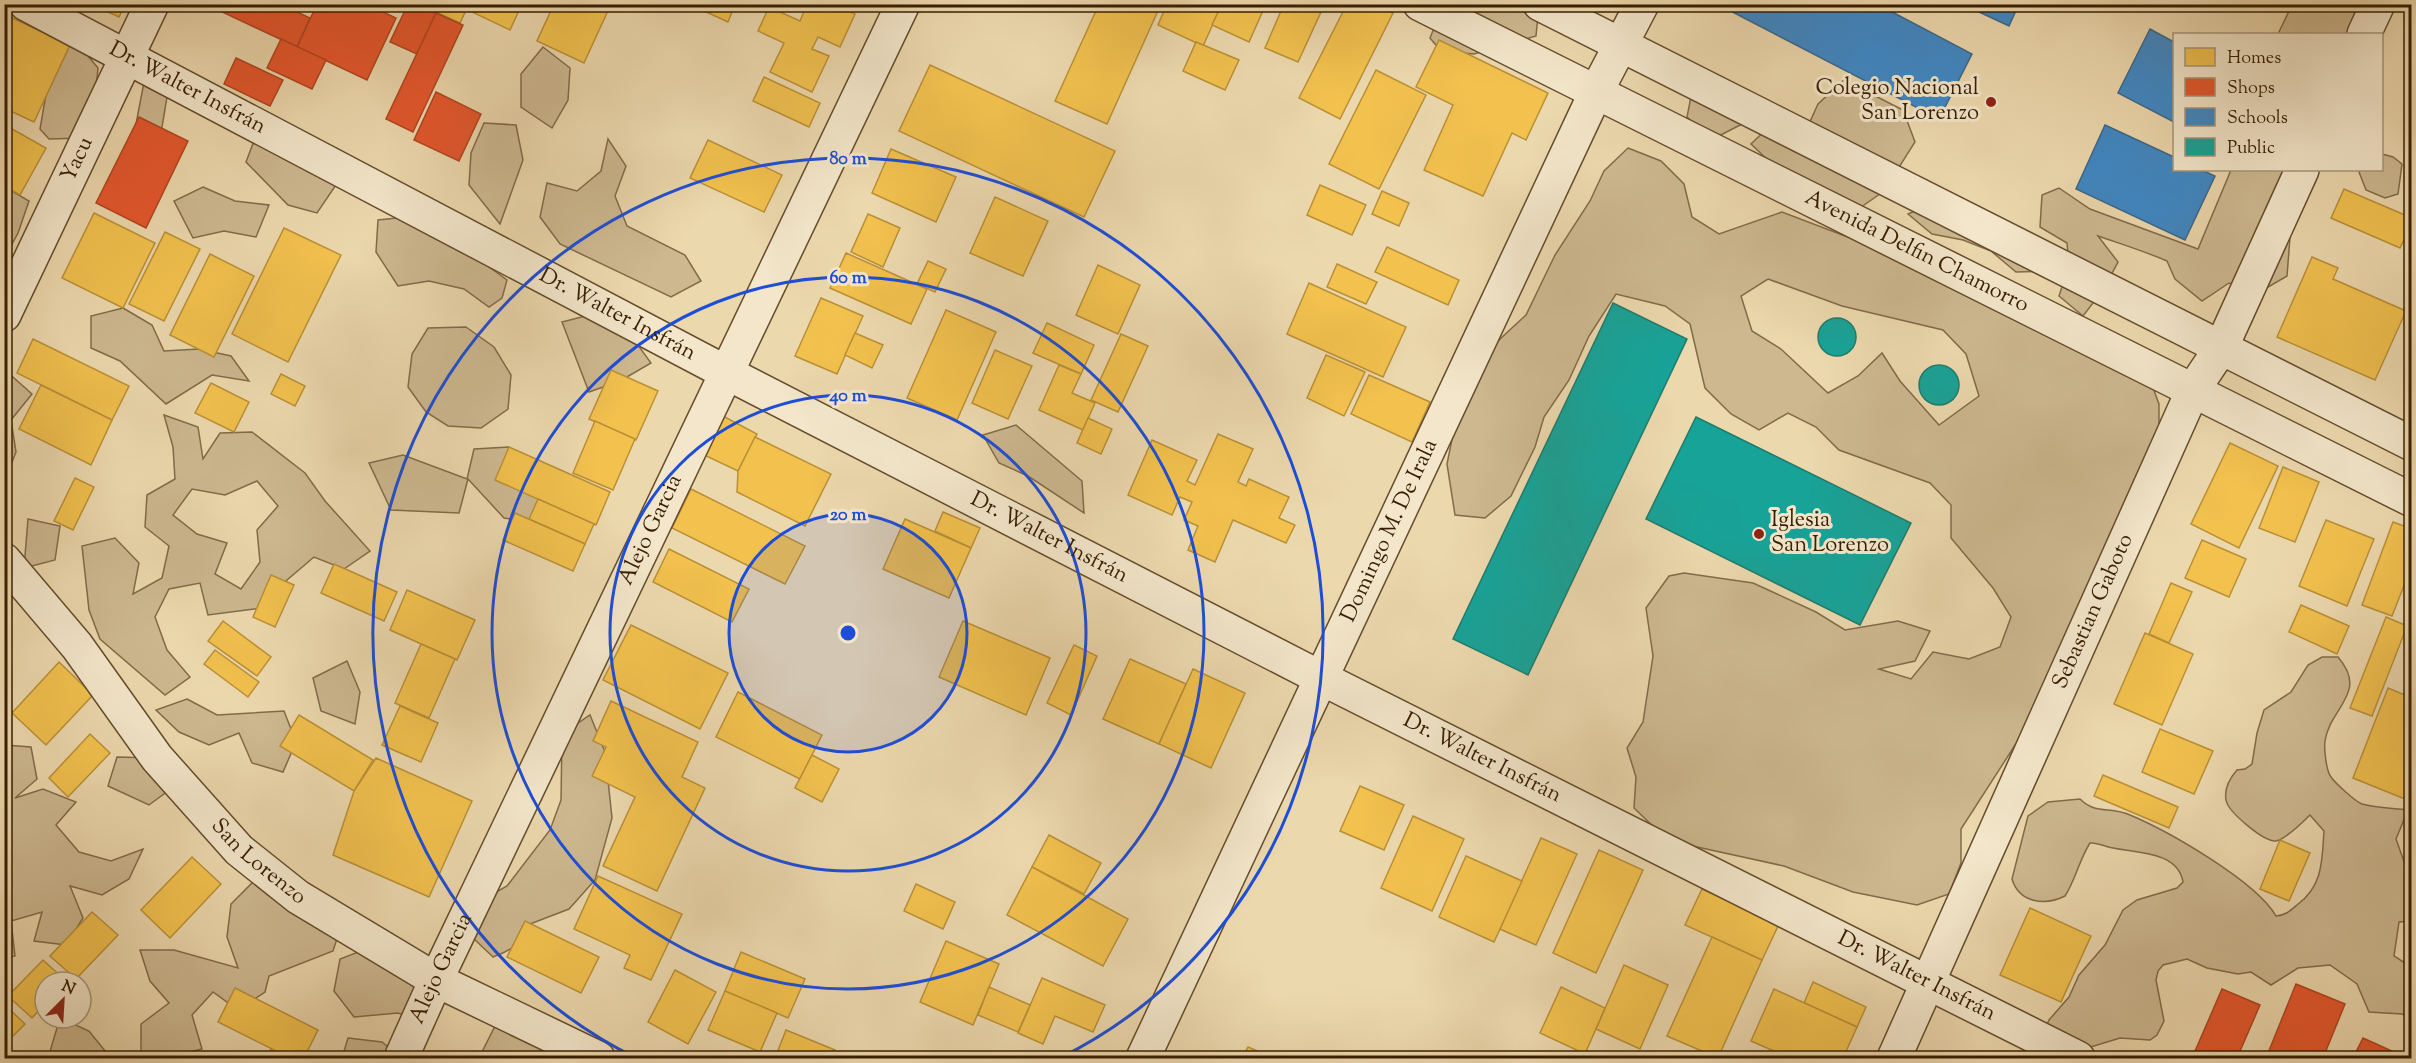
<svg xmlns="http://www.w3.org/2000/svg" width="2416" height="1063" font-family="'Sorts Mill Goudy',serif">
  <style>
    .green { fill: #cdb890; stroke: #826b48; stroke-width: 1.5; fill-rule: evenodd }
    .homes { fill: #f2c14e; stroke: #ba9037; stroke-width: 1.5 }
    .shops { fill: #e4572e; stroke: #b04620; stroke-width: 1.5 }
    .schools { fill: #3f88c5; stroke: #3c688a; stroke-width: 1.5 }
    .public { fill: #17a398; stroke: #207b6b; stroke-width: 1.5 }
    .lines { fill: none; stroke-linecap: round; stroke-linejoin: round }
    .street-casing { stroke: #644c2c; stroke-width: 36 }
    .street { stroke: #f3e6ca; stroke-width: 33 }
    .ring { fill: none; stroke: #1d4ed8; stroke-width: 3 }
    .poi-dot { fill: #8f2418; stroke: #f3e6ca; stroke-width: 2 }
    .labels { text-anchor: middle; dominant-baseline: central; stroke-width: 6; stroke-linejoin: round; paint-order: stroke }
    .street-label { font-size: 22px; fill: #361e01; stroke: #f3e6ca }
    .poi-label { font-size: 22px; fill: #361e01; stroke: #f3e6ca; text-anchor: end }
    .centre { fill: #1d4ed8; stroke: #f3e6ca; stroke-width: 3 }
    .ring-label { font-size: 18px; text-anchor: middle; font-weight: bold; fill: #1d4ed8; stroke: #f3e6ca; stroke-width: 6; stroke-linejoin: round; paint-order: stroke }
  </style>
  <rect width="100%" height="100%" fill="#ecd8ad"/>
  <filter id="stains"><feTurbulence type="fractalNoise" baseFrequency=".00333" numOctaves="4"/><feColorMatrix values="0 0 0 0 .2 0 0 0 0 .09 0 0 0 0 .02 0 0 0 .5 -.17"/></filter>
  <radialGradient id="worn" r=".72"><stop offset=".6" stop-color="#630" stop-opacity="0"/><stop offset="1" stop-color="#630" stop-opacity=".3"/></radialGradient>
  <g class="green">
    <path d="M1438,5H1539L1536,36L1474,54L1441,51L1430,38L1442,8Z"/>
    <path d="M2292,5H2383L2362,34H2278Z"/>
    <path d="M79,45L98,68L94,107L84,138L49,139L40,129L54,47Z"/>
    <path d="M543,47L570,68L568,100L552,128L521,107V74Z"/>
    <path d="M1844,80L1903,110L1915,142L1884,191L1857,210L1798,189L1751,144L1775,121L1803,137L1818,104Z"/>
    <path d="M144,82L169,85L158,151L132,145Z"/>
    <path d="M1693,86L1742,124L1713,139L1687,117Z"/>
    <path d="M484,123L516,125L523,160L500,224L469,185L471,153Z"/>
    <path d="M257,133L289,144L308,172L340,179L317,213L288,205L246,162Z"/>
    <path d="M608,139L626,166L615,196L627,226L685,255L701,281L671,297L560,244L540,217L547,183L577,191L601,171Z"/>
    <path d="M1628,148L1661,161L1684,184L1692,217L1719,234L1782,212L1845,236L1977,272L2147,372L2159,404V472L2019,739L1961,829V863L1949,894L1917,905L1853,892L1784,866L1688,845L1659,832L1634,808L1636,777L1627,748L1643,722L1653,656L1646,608L1669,576L1684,573L1753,583L1816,612L1845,630L1898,621L1930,631L1915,661L1879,669L1911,679L1933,652L1969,659L2000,647L2011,617L1993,588L1951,538V505L1930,483L1839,450L1816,427L1788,413L1759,430L1731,414L1705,388L1690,324L1665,306L1616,294L1589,336L1569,380L1544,417L1535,447L1511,496L1485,518L1455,515L1447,464L1453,434L1479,364L1500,339L1526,315L1555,255L1590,201L1604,171ZM1768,279L1842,306L1943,330L1966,354L1979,396L1939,425L1900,381L1882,353L1858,376L1828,393L1781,349L1752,331L1741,296Z"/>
    <path d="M2382,154L2393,157L2402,164L2398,194L2385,198L2366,190L2359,172L2360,170H2382Z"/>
    <path d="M2231,170H2298L2293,199L2287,276L2258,293L2229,283L2202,301L2175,279L2167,261C2144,251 2121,244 2098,236L2118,262L2103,290L2083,316L2059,296L2069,265L2067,243L2040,227L2042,195L2059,188L2090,209L2198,249Z"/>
    <path d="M5,187L29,201L18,233L5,257Z"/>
    <path d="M203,187L235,201L269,205L256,237L224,231L193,238L174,201Z"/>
    <path d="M1939,201L2050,271L2016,272L1991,251L1963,240L1932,234L1908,214Z"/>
    <path d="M407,217L463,248L507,280L502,298L489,307L464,289L429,281L398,286L376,252L378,220Z"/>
    <path d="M123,308L152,325L164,351L199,349L231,356L249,381L212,375L166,404L120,361L91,348V316Z"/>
    <path d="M589,315L627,330L651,363L620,381L589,392L562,322Z"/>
    <path d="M466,327L494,347L511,375L508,409L481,428L448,426L426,412L408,387L412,354L428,328Z"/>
    <path d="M5,370L32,394L11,420L16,452L5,480Z"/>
    <path d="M164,415L198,427L203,459L220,433L252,432L305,473L325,501L370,551L344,569L314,557L287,580L270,607L208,615L200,583L169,589L155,617L167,650L190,677L165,695L100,639L89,610L82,546L115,538L139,563L133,594L162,578L169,546L145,527L147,495L175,479L173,447ZM257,481L278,506L257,530L260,562L241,589L215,574L227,543L197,534L173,515L192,489L225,495Z"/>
    <path d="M1016,425L1082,481L1084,513L1028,476L999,463L983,435Z"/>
    <path d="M509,447L554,494L536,523L504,518L468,479L459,513L391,510L369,463L403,455L467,479L474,449Z"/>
    <path d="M28,519L60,526L55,560L24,568Z"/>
    <path d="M2322,657H2338C2369,693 2330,707 2325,741C2324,748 2326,771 2331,777C2335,783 2356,802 2362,804C2377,808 2393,808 2408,810L2396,839L2407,870H2411V921L2399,922L2394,956L2411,967V1018L2402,1014L2369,1012L2357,984L2330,965L2298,968L2271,985L2251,972L2238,974L2207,968L2187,959L2163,965L2158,971L2156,980L2164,1021L2157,1035L2150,1040L2120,1038L2081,1050L2042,1035L2049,1020L2069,997L2079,975L2105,945L2123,910L2137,900L2177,888L2183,882C2178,851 2136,853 2113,848C2105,847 2098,842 2090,843C2079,860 2076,879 2065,896C2045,906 2019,903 2012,879L2028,816L2048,802L2080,799C2096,815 2110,806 2130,815C2168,831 2256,881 2276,916C2286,915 2290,911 2297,905C2323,886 2322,861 2324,831L2310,815C2303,822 2285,839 2276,841C2264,842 2228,812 2226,800C2224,789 2230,778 2237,770L2245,769L2252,764L2257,733L2264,710L2291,692L2308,665Z"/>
    <path d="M347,661L360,692L355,724L321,711L313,678Z"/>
    <path d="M187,699L217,715L284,711L296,742L283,772L252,763L239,733L209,745L179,732L156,710Z"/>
    <path d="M590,715L605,752L612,818L595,880L569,909L522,927C518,947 512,950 493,957L474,939L472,906L507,886L550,830L561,800L562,734Z"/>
    <path d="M4,745L31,747L37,779L15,798L43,789L76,802L56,825L79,852L111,861L143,849L129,879L102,895L70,886L83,918L66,945L34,941L42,912L11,921L15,956L5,958Z"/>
    <path d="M117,757L154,758L176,785L149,805L108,786Z"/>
    <path d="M255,880L343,920L333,951L269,976L265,992L238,1010L213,992L192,1015L202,1049L168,1057L141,1055V1024L169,1003L150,981L140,950H174L238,968L227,937L231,904Z"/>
    <path d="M371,947L425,988L428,1023L398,1013L354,1017L334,991L340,959Z"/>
    <path d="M60,1018L89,1031L110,1057L119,1058H48Z"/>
    <path d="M497,1022L565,1058H479Z"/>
    <path d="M348,1038L382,1042L401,1058H342Z"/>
  </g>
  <g class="homes">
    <path d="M91,4H125L119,17Z"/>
    <path d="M418,4H469L460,23Z"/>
    <path d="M476,4H522L510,30L472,12Z"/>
    <path d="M554,4H611L584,63L537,41Z"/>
    <path d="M689,4H735L728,22Z"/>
    <path d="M807,4H835L855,14L840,47L818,37L812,49L829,56L812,92L770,72L784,43L758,31L769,7L800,21Z"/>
    <path d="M1099,4H1161L1107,124L1055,101Z"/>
    <path d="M1167,4H1222L1203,46L1158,25Z"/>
    <path d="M1222,4H1266L1249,42L1212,25Z"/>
    <path d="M1284,4H1305L1321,12L1298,62L1265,48Z"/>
    <path d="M1347,4H1375L1393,13L1340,119L1299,98Z"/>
    <path d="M4,14L70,45L34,122L4,108Z"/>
    <path d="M1439,40L1548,93L1526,140L1512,133L1483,196L1424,170L1453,105L1416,87Z"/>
    <path d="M1196,42L1239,60L1225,90L1183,71Z"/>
    <path d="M930,65L1115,151L1084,217L899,131Z"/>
    <path d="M1376,70L1426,95L1379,189L1329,164Z"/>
    <path d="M764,77L820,103L809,127L753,101Z"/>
    <path d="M5,125L46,148L20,195L4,186Z"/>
    <path d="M708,140L782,175L764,212L690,178Z"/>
    <path d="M891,149L956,177L936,222L872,193Z"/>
    <path d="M1320,185L1366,205L1352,235L1307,215Z"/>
    <path d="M2344,189L2412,218V223L2400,248L2331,218Z"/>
    <path d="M1382,191L1409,203L1399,226L1372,214Z"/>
    <path d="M995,197L1048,221L1023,276L970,253Z"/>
    <path d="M94,213L155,243L123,308L62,278Z"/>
    <path d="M868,214L900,228L883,267L851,252Z"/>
    <path d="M284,228L341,255L288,362L232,334Z"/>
    <path d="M165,232L200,249L164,321L129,304Z"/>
    <path d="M1387,247L1459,280L1448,305L1375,272Z"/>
    <path d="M846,253L927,289L911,324L830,288Z"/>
    <path d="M210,254L254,276L214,357L170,335Z"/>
    <path d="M2312,257L2338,268L2333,279L2406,311L2375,380L2277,337Z"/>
    <path d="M928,261L946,269L935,292L917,284Z"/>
    <path d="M1337,264L1377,282L1366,304L1327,287Z"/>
    <path d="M1098,265L1140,285L1118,334L1076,315Z"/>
    <path d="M1309,283L1406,327L1383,377L1287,334Z"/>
    <path d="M821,298L863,316L837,374L795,356Z"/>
    <path d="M946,310L996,332L957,420L907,398Z"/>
    <path d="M1047,323L1094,345L1081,374L1033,353Z"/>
    <path d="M855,333L883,345L872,368L845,355Z"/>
    <path d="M1121,334L1148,346L1118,412L1091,400Z"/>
    <path d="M33,339L129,386L112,420L17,373Z"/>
    <path d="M995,350L1032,366L1008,419L972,403Z"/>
    <path d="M1326,355L1365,372L1344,416L1307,398Z"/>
    <path d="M1059,365L1081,374L1072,393L1095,403L1083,430L1039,410Z"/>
    <path d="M611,370L658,391L636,440L589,419Z"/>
    <path d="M281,374L305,386L295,406L271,394Z"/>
    <path d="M1369,375L1430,402L1412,442L1351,414Z"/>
    <path d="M211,383L249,402L234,432L195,413Z"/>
    <path d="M41,385L112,420L91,465L19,429Z"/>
    <path d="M721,415L757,434L738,471L702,454Z"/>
    <path d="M1088,418L1112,429L1101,454L1077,443Z"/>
    <path d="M595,421L635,439L613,490L573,473Z"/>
    <path d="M1218,434L1253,449L1238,482L1246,486L1249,479L1289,497L1279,518L1295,525L1286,543L1233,520L1215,562L1188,550L1198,526L1184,520L1192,502L1180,497L1172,515L1128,495L1152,440L1197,460L1187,481L1195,485Z"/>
    <path d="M755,437L831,474L805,526L737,492L738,471Z"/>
    <path d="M2230,443L2278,466L2239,548L2191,524Z"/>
    <path d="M509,447L610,492L596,525L495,480Z"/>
    <path d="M2283,467L2319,482L2295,542L2259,528Z"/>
    <path d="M75,478L94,487L73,530L54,521Z"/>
    <path d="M691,489L805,546L785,584L672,528Z"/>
    <path d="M538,499L594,524L585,544L529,519Z"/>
    <path d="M943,512L980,528L971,548L935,531Z"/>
    <path d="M515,513L585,544L573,571L503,540Z"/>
    <path d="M905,519L971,548L949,598L883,569Z"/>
    <path d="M2326,520L2374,539L2347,606L2299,586Z"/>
    <path d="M2393,522L2412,529V565L2392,616L2362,605Z"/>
    <path d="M2202,540L2246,559L2229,597L2185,578Z"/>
    <path d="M669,549L749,589L732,622L653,582Z"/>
    <path d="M334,564L397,592L384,621L321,593Z"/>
    <path d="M271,575L294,585L275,627L253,617Z"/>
    <path d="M2171,583L2192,592L2169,643L2149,634Z"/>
    <path d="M407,590L475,620L457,660L390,630Z"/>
    <path d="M2301,605L2349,626L2337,654L2289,632Z"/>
    <path d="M2386,617L2407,626L2372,716L2350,708Z"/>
    <path d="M223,621L271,657L257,676L208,641Z"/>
    <path d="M963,621L1050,658L1026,715L939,677Z"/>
    <path d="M631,625L728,673L700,729L603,680Z"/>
    <path d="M2145,633L2193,654L2162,725L2114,704Z"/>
    <path d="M421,644L455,659L429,718L395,703Z"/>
    <path d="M1074,645L1097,656L1071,715L1047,703Z"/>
    <path d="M215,650L259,682L248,697L204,664Z"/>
    <path d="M1130,659L1186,684L1159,744L1103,719Z"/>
    <path d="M59,662L93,695L46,745L12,713Z"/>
    <path d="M1193,669L1245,693L1211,768L1159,744Z"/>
    <path d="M2388,688L2412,698V802L2353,778Z"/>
    <path d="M738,692L822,735L800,779L716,737Z"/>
    <path d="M611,701L698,742L682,777L705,788L657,891L603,866L635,797L592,776L606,747L593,741Z"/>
    <path d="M400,706L438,723L421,762L382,745Z"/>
    <path d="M299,715L373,760L354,791L280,746Z"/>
    <path d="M2160,729L2213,751L2194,794L2142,772Z"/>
    <path d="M90,734L110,753L68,797L49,778Z"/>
    <path d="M812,755L839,769L822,802L795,788Z"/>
    <path d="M376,758L472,801L429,897L333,855L354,791Z"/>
    <path d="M2103,775L2178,807L2169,828L2094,796Z"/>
    <path d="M1360,786L1404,805L1384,850L1340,831Z"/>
    <path d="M1413,816L1464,839L1432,911L1381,888Z"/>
    <path d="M1049,835L1101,863L1084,894L1032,867Z"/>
    <path d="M1541,838L1577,854L1536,945L1500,929Z"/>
    <path d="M2280,840L2310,853L2289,901L2260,889Z"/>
    <path d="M1599,850L1643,870L1596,973L1553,953Z"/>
    <path d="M1466,856L1522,881L1494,942L1439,917Z"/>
    <path d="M192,857L221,884L170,938L141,910Z"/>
    <path d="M1032,867L1128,919L1103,966L1007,915Z"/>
    <path d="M598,876L682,914L651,980L624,968L630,955L574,929Z"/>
    <path d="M916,884L955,902L943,929L904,911Z"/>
    <path d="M1702,889L1779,924L1762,960L1685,925Z"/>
    <path d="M2030,908L2091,936L2061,1002L2000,975Z"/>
    <path d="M92,912L118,935L76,979L50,956Z"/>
    <path d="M525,921L599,957L581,993L507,957Z"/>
    <path d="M1712,937L1762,960L1718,1058L1667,1036Z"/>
    <path d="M946,941L999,964L973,1025L920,1002Z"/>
    <path d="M741,952L805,979L788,1018L725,991Z"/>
    <path d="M43,960L67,982H45V1004L32,1018L8,996Z"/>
    <path d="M1624,965L1668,985L1640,1049L1596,1029Z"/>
    <path d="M675,970L716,992L688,1044L648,1022Z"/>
    <path d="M1042,978L1105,1005L1093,1032L1055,1016L1043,1044L1018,1033Z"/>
    <path d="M1813,982L1866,1007L1857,1027L1804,1003Z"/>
    <path d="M989,987L1030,1005L1018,1032L978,1015Z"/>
    <path d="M1561,987L1605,1008L1585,1054L1540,1033Z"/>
    <path d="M235,988L318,1030L304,1058H290L218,1022Z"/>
    <path d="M1774,989L1857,1027L1843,1058H1790L1751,1041Z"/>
    <path d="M725,991L777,1013L760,1052L708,1030Z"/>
    <path d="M4,1004L25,1024L4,1045Z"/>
    <path d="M786,1030L835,1050L832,1058H775Z"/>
    <path d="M1248,1047L1274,1058H1242Z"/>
    <path d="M271,1049L290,1058H266Z"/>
  </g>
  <g class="shops">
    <path d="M221,4H281L310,18L297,47L218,10Z"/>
    <path d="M317,4H367L396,18L367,80L297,47Z"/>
    <path d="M408,4H418L436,13L417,54L390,42Z"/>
    <path d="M436,13L463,25L413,132L386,119Z"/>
    <path d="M281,39L326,60L312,89L267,68Z"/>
    <path d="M236,58L283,80L270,106L224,84Z"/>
    <path d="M436,92L481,114L459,161L414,140Z"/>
    <path d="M139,117L188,141L146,228L96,203Z"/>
    <path d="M2296,984L2345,1004L2323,1058H2266Z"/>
    <path d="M2222,989L2260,1005L2237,1058H2192Z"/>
    <path d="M2363,1038L2407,1058H2353Z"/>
  </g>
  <g class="schools">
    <path d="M1877,4L1972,54L1939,119L1719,5Z"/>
    <path d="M1962,4H2019L2009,26Z"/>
    <path d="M2150,29L2174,42V122L2118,93Z"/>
    <path d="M2105,125L2174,157V170H2202L2215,176L2185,240L2076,189Z"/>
  </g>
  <g class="public">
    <path d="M1613,303L1687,339L1528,675L1453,639Z"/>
    <circle cx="1837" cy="337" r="19"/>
    <circle cx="1939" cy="385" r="20"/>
    <path d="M1696,417L1911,523L1860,625L1646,519Z"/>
  </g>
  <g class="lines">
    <g class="street-casing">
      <g id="street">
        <path id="s1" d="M26,4L727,373L1321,678L2078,1058"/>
        <path id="s2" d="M1420,4L2412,500"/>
        <path d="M1540,4L2412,444"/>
        <path d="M2364,34L2378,4"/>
        <path id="s3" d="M4,315L152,4"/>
        <path id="s4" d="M4,560L77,646L157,758L239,850L298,897L436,980L598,1058"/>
        <path id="s5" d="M401,1058L436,980L903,4"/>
        <path id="s6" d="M1143,1058L1596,92L1642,4"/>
        <path id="s7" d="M1894,1058L2193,390L2221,348L2302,170"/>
      </g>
    </g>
    <use href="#street" class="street"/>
  </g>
  <circle cx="848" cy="633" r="119" fill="#1d4ed8" fill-opacity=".12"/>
  <g class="ring">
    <circle cx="848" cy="633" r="119"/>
    <circle cx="848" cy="633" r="238"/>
    <circle cx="848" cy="633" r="356"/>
    <path d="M636 1058A475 475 0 1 1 1060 1058"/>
  </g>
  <g class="poi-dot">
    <circle cx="1991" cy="102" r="6"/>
    <circle cx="1759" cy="534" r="6"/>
  </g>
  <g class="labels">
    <g class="street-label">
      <text stroke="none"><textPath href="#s1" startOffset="182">Dr. Walter Insfrán</textPath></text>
      <text stroke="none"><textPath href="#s3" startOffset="172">Yacu</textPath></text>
      <text stroke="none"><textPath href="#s2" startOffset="555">Avenida Delfin Chamorro</textPath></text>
      <text stroke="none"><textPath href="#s1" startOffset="668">Dr. Walter Insfrán</textPath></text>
      <text stroke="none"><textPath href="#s5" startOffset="584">Alejo Garcia</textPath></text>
      <text stroke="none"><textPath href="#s6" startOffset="582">Domingo M. De Irala</textPath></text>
      <text stroke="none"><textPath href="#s1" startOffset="1154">Dr. Walter Insfrán</textPath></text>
      <text stroke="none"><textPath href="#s7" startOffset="489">Sebastian Gaboto</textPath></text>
      <text stroke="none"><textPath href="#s1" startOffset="1640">Dr. Walter Insfrán</textPath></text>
      <text stroke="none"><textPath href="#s4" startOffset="396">San Lorenzo</textPath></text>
      <text stroke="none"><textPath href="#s5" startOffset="98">Alejo Garcia</textPath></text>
      <text stroke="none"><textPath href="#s1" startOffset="2126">Dr. Walter Insfrán</textPath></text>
    </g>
    <g class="poi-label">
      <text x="1979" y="89">Colegio Nacional<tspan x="1979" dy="25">San Lorenzo</tspan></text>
      <text x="1771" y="521" text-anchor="start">Iglesia<tspan x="1771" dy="25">San Lorenzo</tspan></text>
    </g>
  </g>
  <circle cx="848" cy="633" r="9" class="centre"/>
  <g class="ring-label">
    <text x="848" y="164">80 m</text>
    <text x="848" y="283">60 m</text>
    <text x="848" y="401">40 m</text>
    <text x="848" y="520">20 m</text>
  </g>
  <rect width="2416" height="1063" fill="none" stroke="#ecd8ad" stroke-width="24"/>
  <rect x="6" y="6" width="2404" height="1051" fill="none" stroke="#361e01" stroke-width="3"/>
  <rect x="12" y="12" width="2392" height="1039" fill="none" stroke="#361e01" stroke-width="1.5"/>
  <rect x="2173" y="33" width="210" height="138" fill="#f3e6ca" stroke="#a7967a" stroke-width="1.5"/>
  <rect x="2185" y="48" width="30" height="18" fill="#f2c14e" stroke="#a7967a" stroke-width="1.5"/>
  <text x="2227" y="63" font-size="18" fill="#361e01">Homes</text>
  <rect x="2185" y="78" width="30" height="18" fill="#e4572e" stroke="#a7967a" stroke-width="1.5"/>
  <text x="2227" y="93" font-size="18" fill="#361e01">Shops</text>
  <rect x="2185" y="108" width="30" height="18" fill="#3f88c5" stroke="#a7967a" stroke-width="1.5"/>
  <text x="2227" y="123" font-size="18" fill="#361e01">Schools</text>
  <rect x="2185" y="138" width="30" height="18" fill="#17a398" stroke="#a7967a" stroke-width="1.5"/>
  <text x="2227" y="153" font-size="18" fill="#361e01">Public</text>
  <g transform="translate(63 1000) rotate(24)"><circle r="28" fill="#f3e6ca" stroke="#a7967a" stroke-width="1.5"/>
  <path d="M0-4.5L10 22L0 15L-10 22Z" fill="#8f2418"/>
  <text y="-9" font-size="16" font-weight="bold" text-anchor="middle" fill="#361e01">N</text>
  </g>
  <rect width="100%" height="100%" filter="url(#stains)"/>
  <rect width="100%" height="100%" fill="url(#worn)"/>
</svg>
